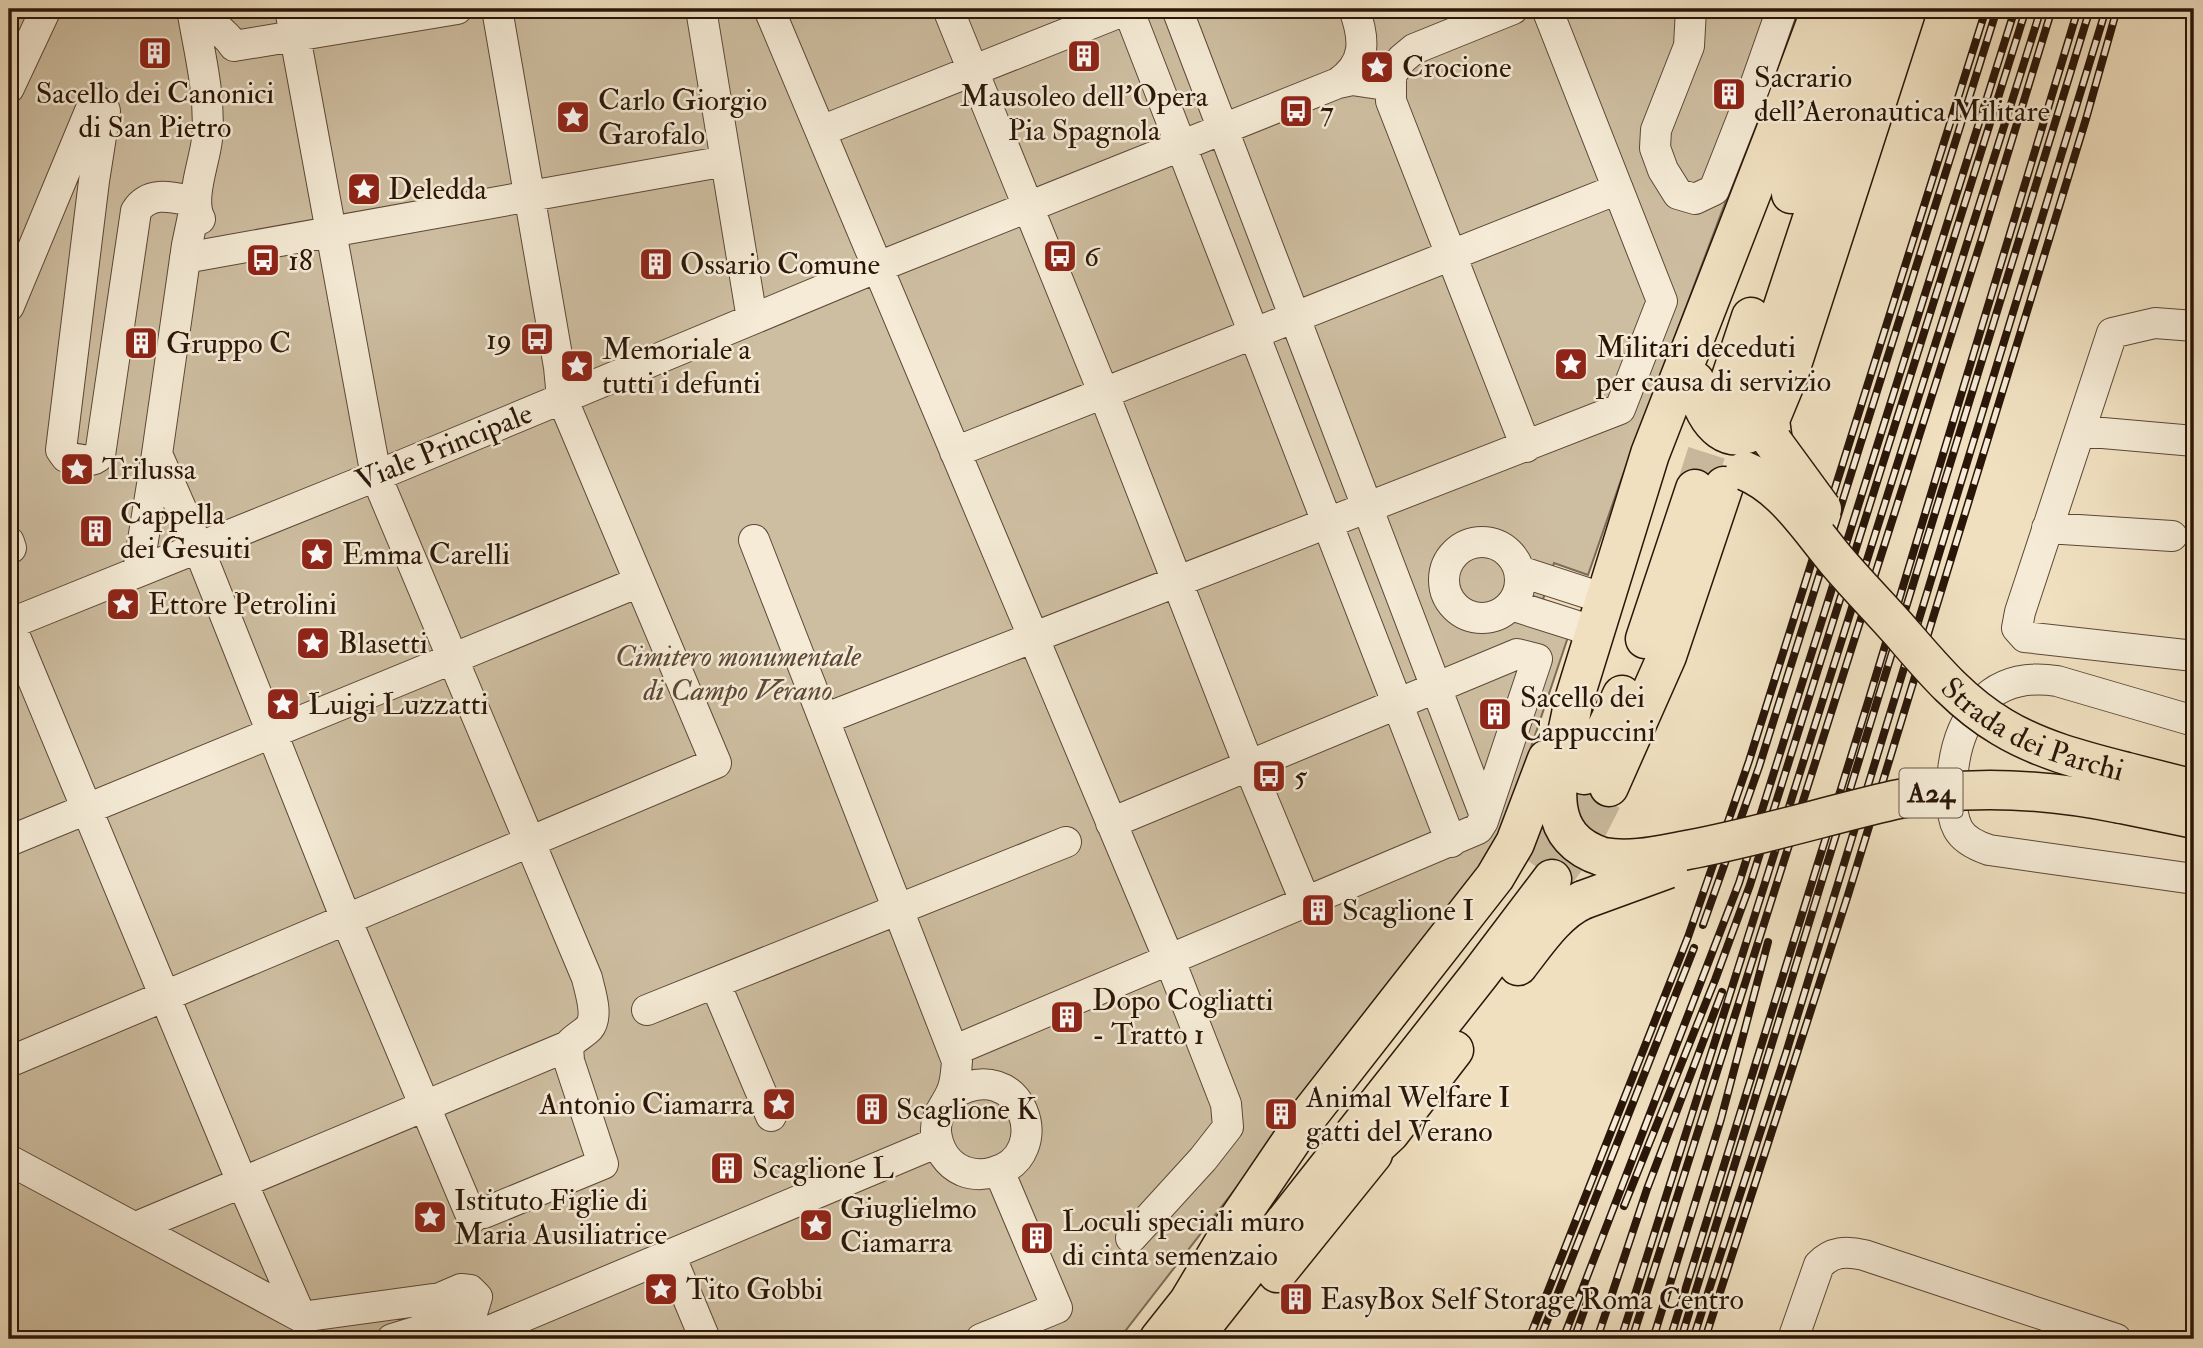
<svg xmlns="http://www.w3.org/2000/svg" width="2203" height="1348" viewBox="0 0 2203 1348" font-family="'IM FELL Double Pica',serif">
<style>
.green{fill:#cebea1;stroke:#7c6a55;stroke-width:2}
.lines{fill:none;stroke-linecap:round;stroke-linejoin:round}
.highway-tunnel{stroke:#c8b89b;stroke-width:38;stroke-dasharray:38 19;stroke-linecap:butt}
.minor-casing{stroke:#5c4837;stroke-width:32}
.highway-casing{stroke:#2a1609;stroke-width:41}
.minor{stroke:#f5ebd6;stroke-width:30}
.highway{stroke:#f0e0c0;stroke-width:38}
.rail-casing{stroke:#2a1609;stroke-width:8}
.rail{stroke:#f5ebd6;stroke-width:5;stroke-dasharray:16;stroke-linecap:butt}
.highway-bridge-casing{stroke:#2a1609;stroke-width:41;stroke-linecap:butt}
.highway-bridge{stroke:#f0e0c0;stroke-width:38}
.labels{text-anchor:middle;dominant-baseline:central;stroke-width:5;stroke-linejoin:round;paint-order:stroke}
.shield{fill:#f5ebd6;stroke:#675646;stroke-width:2}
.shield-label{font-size:28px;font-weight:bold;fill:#2a1609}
.poi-label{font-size:30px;fill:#2a1609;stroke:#f5ebd6;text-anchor:start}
.street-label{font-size:30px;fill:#2a1609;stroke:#f5ebd6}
.park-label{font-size:30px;font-style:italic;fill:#5b4837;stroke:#f5ebd6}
</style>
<rect width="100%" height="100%" fill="#f0e0c0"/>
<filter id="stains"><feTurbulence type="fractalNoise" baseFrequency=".00286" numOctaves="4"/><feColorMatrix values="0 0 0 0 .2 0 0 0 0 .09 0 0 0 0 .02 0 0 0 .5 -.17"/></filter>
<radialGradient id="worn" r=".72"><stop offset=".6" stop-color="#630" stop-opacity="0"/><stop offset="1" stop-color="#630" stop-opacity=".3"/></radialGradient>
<path class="green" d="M9,9H1798L1621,480L1588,575L1554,563L1535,626L1568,637L1512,804L1489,862L1119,1339H9Z"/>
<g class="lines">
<path class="highway-tunnel" d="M1695,489L1723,401
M1531,863L1551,835L1575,792
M1552,879L1584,836L1609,787"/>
<g class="minor-casing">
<path id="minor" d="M192,9C199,51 211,96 207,139C205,161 189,199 200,219
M196,9C208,23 224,30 234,46L457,9
M701,9L752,319
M769,9L1176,976L1226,1104L1228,1127L1203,1159L1131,1238
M948,9L1104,394L1249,766L1305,901
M1177,9L1484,813
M1691,9L1689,46L1656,130L1655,148L1663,170L1678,194L1695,199L1714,190L1756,83L1782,9
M1391,77V101L1526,447
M1338,83C1367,63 1365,39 1354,9
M9,88L46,9
M821,131L1128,9L1451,842
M185,258L726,161
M9,306L90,111L98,103H102L105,111L94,181L61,450L66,457C77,459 92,464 100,455L136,211C150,189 175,198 196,202L187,245L157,454L198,547L346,919L472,1218
M2194,326L2155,323L2112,333L2020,612L2017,628L2025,637L2194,656
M2080,431L2194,441
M955,452L1618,189
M2047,528L2172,536
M754,540L957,1061C956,1072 956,1083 951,1093C945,1107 935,1115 936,1132C938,1149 947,1164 963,1171C973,1175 984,1175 994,1172C1056,1156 1022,1051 951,1095
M1444 580a38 38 0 1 1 76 0a38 38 0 1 1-76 0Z
M9,542L11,548H9
M138,571L157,454
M1519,571L1590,594L1606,595
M1511,605L1577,626L1592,635
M9,622L242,1182L301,1317
M9,624L376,476L878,267L1338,83L1352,80L1379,84L1387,81L1402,59L1414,49L1513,9
M824,719L1620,409L1662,301L1547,9
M2194,721L2057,681C1988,670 1956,719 1952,781C1951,795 1951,816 1958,829C1964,840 1977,846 1989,850L2194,879
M9,841L639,582
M715,983L771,1116
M647,1010L1066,842
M953,1051L1478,829L1483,821L1537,659L1517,654L1111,823
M9,1062L716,763L562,398L559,367L497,9
M9,1160L301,1317L440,1298L461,1289L470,1290L477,1297L472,1313L464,1317L392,1339
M484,1213L603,1164L569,1061L568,1046
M136,1227L568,1046C574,1038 582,1035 589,1028C599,1016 590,992 587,978L376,476L290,9
M670,1255L705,1339
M470,1339L938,1142
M981,1339L1057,1308L999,1171
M1793,1339L1819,1265C1832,1251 1847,1251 1864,1255L2116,1339"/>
</g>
<g class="highway-casing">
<path id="highway" d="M1791,194L1844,28
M1695,381C1704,423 1729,456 1770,420
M1723,401L1751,317
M1749,409L1845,119L1877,9
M1773,442L1770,420L1789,374L1907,9
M1645,639L1695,489
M2127,772L2194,789
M1584,775L1622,695
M1609,787L1667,656L1724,486
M2121,804L2194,819
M1603,857C1529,833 1565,757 1573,703L1650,454L1776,130L1821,9
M1518,966C1536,943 1556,912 1583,900
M1349,1171L1390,1133L1454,1050
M1277,1273L1373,1154
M1189,1301L1233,1227L1309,1115L1495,877L1515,843L1547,759
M1198,1332L1480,974L1552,879
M1159,1339L1205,1281"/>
</g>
<use href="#minor" class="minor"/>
<use href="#highway" class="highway"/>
<g class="rail-casing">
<path id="rail" d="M1703,925L1759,767L1997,9
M1624,1206L1715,980L1750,885L2026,9
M1529,1339L1688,937L1749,761L1986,9
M1540,1339L1694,948
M1563,1339L1739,883L2015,9
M1574,1339L1590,1294
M1597,1339L1647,1189L1722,992
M1621,1339L2041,9
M1632,1339L1982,238L2052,9
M1653,1339L1721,1119L1768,942
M1670,1339L1868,702L2078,9
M1681,1339L2090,9
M1693,1339L1786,1053L2106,9
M1705,1339L1848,895L2086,119L2117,9"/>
</g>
<use href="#rail" class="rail"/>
<g class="highway-bridge-casing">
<g id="highway-bridge">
<path d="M1773,442L1822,509"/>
<path id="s1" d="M1745,471C1784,487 1810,529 1836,560C1857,585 1880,608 1901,632C1932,668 1960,702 2002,727C2040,750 2084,761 2127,772"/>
<path d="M1603,857C1632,862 1659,855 1687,850C1757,837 1825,816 1894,800C1969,783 2046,789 2121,804"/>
<path d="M1583,900L1668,869"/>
</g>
</g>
<use href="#highway-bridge" class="highway-bridge"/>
</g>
<defs>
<g id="building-square" transform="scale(1.75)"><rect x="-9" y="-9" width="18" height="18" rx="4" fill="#8f2418" stroke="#f5ebd6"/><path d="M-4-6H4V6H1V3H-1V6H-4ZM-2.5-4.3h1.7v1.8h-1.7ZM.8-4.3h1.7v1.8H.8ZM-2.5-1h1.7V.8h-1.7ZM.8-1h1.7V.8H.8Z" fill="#fff"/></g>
<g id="sight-square" transform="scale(1.75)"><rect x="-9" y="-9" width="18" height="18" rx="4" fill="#8f2418" stroke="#f5ebd6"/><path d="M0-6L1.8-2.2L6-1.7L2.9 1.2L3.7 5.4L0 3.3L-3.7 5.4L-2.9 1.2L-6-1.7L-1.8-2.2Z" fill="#fff"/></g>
<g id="bus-square" transform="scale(1.75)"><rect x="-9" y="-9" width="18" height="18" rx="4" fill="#8f2418" stroke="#f5ebd6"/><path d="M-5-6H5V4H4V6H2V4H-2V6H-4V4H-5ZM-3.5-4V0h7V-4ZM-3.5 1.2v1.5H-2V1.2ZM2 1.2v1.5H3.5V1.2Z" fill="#fff"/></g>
</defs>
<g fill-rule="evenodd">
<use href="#building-square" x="155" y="53"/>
<use href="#building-square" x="1084" y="56"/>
<use href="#sight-square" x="1377" y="67"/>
<use href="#building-square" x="1729" y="94"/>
<use href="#bus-square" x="1296" y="111"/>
<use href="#sight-square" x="573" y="117"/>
<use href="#sight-square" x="364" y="189"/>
<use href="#bus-square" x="1060" y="256"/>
<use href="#bus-square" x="263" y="260"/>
<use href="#building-square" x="656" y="264"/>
<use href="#bus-square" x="537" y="339"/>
<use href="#building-square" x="141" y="343"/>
<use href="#sight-square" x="1571" y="364"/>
<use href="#sight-square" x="577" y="366"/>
<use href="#sight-square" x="77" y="469"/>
<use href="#building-square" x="96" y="531"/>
<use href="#sight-square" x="317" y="554"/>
<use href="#sight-square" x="123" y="604"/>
<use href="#sight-square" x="313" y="643"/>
<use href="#sight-square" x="283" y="704"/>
<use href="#building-square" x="1495" y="714"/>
<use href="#bus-square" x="1269" y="776"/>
<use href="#building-square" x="1318" y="910"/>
<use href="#building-square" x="1067" y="1017"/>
<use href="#sight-square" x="779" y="1104"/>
<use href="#building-square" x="872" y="1109"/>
<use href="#building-square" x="1281" y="1114"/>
<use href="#building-square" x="727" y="1168"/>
<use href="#sight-square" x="430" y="1217"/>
<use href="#sight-square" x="816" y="1225"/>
<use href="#building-square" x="1037" y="1238"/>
<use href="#sight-square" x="661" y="1289"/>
<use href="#building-square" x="1296" y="1299"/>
</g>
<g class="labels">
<rect class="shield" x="1899.5" y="768.5" width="63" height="49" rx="5"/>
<g class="shield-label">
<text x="1931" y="793">A24</text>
</g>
<g class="poi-label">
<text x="1402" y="67">Crocione</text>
<text x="1754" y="77">Sacrario<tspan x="1754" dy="34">dell'Aeronautica Militare</tspan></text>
<text x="155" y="93" text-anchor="middle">Sacello dei Canonici<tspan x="155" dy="34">di San Pietro</tspan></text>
<text x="1084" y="96" text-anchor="middle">Mausoleo dell'Opera<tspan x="1084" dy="34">Pia Spagnola</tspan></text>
<text x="598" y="100">Carlo Giorgio<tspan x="598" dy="34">Garofalo</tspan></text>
<text x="1320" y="111">7</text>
<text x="388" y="189">Deledda</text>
<text x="1084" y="256">6</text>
<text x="288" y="260">18</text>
<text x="680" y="264">Ossario Comune</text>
<text x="512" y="339" text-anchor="end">19</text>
<text x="166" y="343">Gruppo C</text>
<text x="1596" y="347">Militari deceduti<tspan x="1596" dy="34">per causa di servizio</tspan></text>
<text x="602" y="349">Memoriale a<tspan x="602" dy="34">tutti i defunti</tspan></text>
<text x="102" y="469">Trilussa</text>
<text x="120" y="514">Cappella<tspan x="120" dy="34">dei Gesuiti</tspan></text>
<text x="342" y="554">Emma Carelli</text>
<text x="148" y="604">Ettore Petrolini</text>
<text x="338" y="643">Blasetti</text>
<text x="1520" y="697">Sacello dei<tspan x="1520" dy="34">Cappuccini</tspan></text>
<text x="308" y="704">Luigi Luzzatti</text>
<text x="1294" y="776">5</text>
<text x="1342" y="910">Scaglione I</text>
<text x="1092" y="1000">Dopo Cogliatti<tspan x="1092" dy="34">- Tratto 1</tspan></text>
<text x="1306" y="1097">Animal Welfare I<tspan x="1306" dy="34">gatti del Verano</tspan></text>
<text x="754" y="1104" text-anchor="end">Antonio Ciamarra</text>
<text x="896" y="1109">Scaglione K</text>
<text x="752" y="1168">Scaglione L</text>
<text x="454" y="1200">Istituto Figlie di<tspan x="454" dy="34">Maria Ausiliatrice</tspan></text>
<text x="840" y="1208">Giuglielmo<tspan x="840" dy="34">Ciamarra</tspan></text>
<text x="1062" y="1221">Loculi speciali muro<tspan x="1062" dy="34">di cinta semenzaio</tspan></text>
<text x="686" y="1289">Tito Gobbi</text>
<text x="1320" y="1299">EasyBox Self Storage Roma Centro</text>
</g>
<g class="street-label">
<text transform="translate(444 447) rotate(-22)">Viale Principale</text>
<text stroke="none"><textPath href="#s1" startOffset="394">Strada dei Parchi</textPath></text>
</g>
<g class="park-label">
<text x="738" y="656">Cimitero monumentale<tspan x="738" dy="34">di Campo Verano</tspan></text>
</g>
</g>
<rect width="2203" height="1348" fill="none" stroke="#f0e0c0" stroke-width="35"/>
<rect x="10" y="10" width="2182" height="1327" fill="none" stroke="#2a1609" stroke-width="3.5"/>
<rect x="18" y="18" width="2168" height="1313" fill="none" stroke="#2a1609" stroke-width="2"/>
<rect width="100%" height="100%" filter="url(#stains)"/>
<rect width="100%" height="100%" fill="url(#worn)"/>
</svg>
